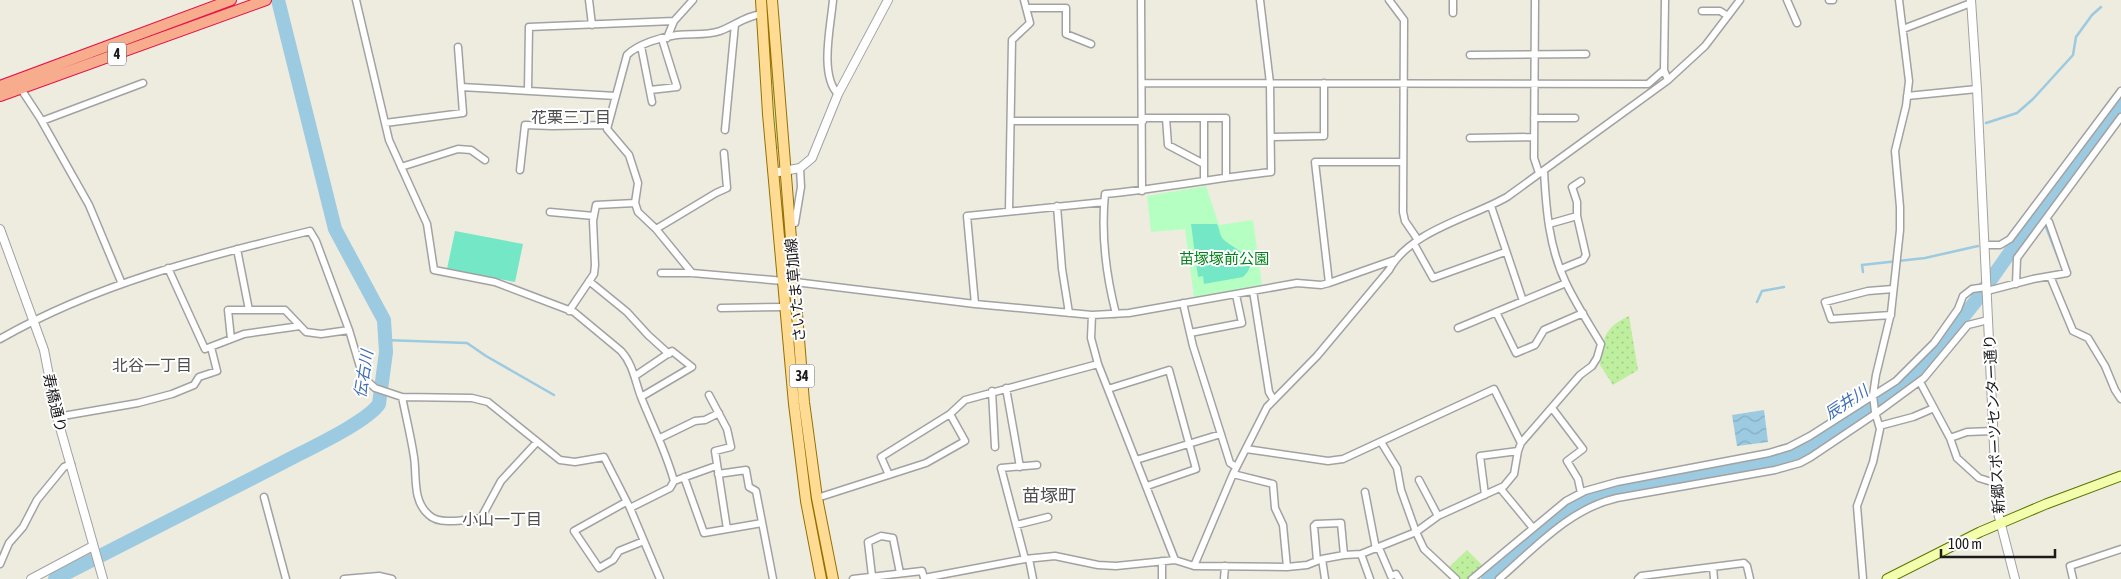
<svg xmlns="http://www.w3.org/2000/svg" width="2121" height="579" viewBox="0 0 2121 579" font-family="'Asap Condensed','Noto Sans JP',sans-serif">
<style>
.grass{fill:url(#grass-dots)}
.park{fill:#b6ffc3}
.pitch{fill:#74e7c6}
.water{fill:url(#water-waves)}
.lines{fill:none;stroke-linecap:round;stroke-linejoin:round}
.stream{stroke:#9bcae1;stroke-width:2.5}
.river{stroke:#9bcae1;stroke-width:14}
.minor-casing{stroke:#a2a2a2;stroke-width:9}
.tertiary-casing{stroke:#a2a2a2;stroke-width:10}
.secondary-casing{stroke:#5c7500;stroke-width:11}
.primary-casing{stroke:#937100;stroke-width:12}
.trunk-casing{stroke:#e71246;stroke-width:12}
.minor{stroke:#fff;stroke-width:6}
.tertiary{stroke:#fff;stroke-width:8}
.secondary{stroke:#f3ffad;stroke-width:9}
.primary{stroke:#ffdb94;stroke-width:10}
.trunk{stroke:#f7ac8e;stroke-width:10}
.labels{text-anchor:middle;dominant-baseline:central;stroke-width:4;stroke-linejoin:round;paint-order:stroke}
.shield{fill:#fff;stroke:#5f5f5f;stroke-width:1}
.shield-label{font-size:14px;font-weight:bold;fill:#1b1b1b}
.park-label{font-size:15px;fill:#008218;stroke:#fff}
.street-label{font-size:15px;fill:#1b1b1b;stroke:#fff}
.neighbourhood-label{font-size:16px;fill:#4e4e4e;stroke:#fff}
.water-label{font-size:16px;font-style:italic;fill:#3f6eb4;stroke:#fff}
.quarter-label{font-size:18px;fill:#4e4e4e;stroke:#fff}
</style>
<defs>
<pattern id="grass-dots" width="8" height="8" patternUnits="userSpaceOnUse" patternTransform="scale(1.25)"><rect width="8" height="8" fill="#beef9f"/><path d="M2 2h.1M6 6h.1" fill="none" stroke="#a3cc88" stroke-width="1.8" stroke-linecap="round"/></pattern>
<pattern id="water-waves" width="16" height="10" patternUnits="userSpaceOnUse" patternTransform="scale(1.25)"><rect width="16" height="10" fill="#9bcae1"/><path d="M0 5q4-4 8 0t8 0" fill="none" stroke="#85adc0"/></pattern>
</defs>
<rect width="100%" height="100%" fill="#eeebdf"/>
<path class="grass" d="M766,0H768L779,148L777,149Z
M1629,316L1638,370L1613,385L1600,365C1603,339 1603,328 1629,316Z
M1467,550L1484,567L1468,579H1460L1449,567Z"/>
<path class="park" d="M1206,186L1219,225L1253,220L1262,285L1194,297L1185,229L1151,232L1147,196Z"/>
<path class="pitch" d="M1191,224H1217C1220,229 1219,234 1223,239C1232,249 1264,257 1243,277L1204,284L1203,276L1198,277Z
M455,231L523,244L515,282L447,269Z"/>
<path class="water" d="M1764,410L1768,442L1737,446L1732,415Z"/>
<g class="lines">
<path class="stream" d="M1986,123L2017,113L2033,99L2073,55L2076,37L2092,15L2101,7
M2040,212L2059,260
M1863,272L1862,265L1925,258L1978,246
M1757,302L1762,291L1784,287
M385,340L467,343L486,356L554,395"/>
<path class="river" d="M55,579C131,540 206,502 282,463C304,451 366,423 379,404L386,352L384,320L335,229L278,0
M1488,579L1573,506L1609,492L1778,461L1812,445L1894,392L1922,368L1975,302L2032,221L2121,105"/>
<g class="minor-casing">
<path id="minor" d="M356,0L389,140L427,224L434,270L495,282L574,312L621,351C633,364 635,381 641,397C653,427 665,449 674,481
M589,0L592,25
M833,0C831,25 819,75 838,94
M1141,0L1142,191
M1389,0L1404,20L1403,212L1405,221L1418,240
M1453,0V13
M1535,0L1534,158L1539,173
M1665,0L1664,70L1668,80
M1787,0L1797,23
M1829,0H1833
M1026,8H1066V34L1091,44
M1702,11H1720L1728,16
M1903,29L1971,3
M667,38L674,21L693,0
M641,46L652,102
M1470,55L1586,54
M1142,83L1648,84L1664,70
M461,87L616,96
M21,89L40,118L89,205L122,284
M528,90L529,27L674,21
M650,90L677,87L662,39
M1907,96L1977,89
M1143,118H1226V177
M1166,118L1168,145L1204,164
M1204,118V180
M1534,118H1575
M42,121L143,83
M1012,121H1143
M385,123L463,113L458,47
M725,130L735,24
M1272,137L1324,136V83
M1470,138L1534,137
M401,167L458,149L471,150L485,160
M520,170L525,125L552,126L607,125
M635,203L638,212L656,229L692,273
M1057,206L1062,269L1069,313
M1491,206L1523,301
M1009,210L1012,40L1030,23L1024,0
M550,212L594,216
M789,224L795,223L801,187L800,168
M1549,224L1577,216V202L1572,187L1581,181
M656,229L716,193L727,188L724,153
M1414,244L1433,278L1505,252
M1985,245H2000L2010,239L2121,91
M237,249L249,310
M168,268L205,349L244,334L300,326
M1561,269L1583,260L1586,255L1577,216
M661,273H692L795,282L975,304L1092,315L1129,313L1297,283L1321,285L1329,283L1394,260
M2050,276L2073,331L2088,338L2105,366L2115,390L2121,399
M589,281L627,312L648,335L669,354
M1329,283L1315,162H1403
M2016,284L2017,258L2121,117
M1253,291L1269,392L1273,399
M1987,291L2033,279L2067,273L2049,222L2046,219
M1183,303L1193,346L1230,463L1236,467
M975,304L967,216L1104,202
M721,308L785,307
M569,311L594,274L595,265L593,221L596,205L635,203L638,183L629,155L607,129L627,55C638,44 661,37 677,35C692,33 705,36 720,31C734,26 747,15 763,14
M1496,312L1516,353L1535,345L1544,330L1583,313
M1116,314C1106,275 1101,233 1105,194C1161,189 1215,178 1271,172L1270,83L1260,0
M1092,315L1091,338L1098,364L1175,560L1194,566L1287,567L1307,565L1322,559L1344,555L1361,554L1416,532L1438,516L1504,486L1514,474L1518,451L1521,443L1580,375L1592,366L1597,358L1601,344C1589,324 1576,304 1566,283C1549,248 1546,209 1544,171
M1891,315L1831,319L1825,302L1868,291L1893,289
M1458,328L1566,283
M1190,333L1242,323L1236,295
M0,339C96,284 203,257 310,231L316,241L349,330L363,377L375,388L402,397L472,398L488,402L560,460L575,462L604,457L630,508L660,579
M231,339L228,310H285L306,332L321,334L349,330
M635,376L672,351L692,367L641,397
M1920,382L1950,438L1957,458L1979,478L1995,483
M1006,388L1020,467
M1108,389L1169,370L1196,469L1147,486
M992,391L995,447
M709,395L727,429L731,447L715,451L727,529
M402,397C406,417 411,437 414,457C417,476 412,501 429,515C440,526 467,519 481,518L501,481L537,442
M1552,408L1583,449L1567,461L1578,479L1581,493
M57,417L138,403L172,394L194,385L199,377L217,371L211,347
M1879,426L1913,417L1934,408
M660,438L695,421L705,420L719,413
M1950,438L1967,432L1993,431
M1381,442L1397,468L1401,490L1416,532L1424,549L1456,579
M1246,449L1328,461L1343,459L1494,389L1521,443
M1136,460L1221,434
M718,474L746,470L749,487L756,491L773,579
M1233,474L1273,484L1275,508L1283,525L1287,567
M889,475L881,457L950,414L965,400L1098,364
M684,477L704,533L762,523
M1419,480L1438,516
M1500,488L1533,528
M1365,492L1376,549
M1485,495L1480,456L1518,451
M264,497L286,579
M817,498L926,463L965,441L950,414
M626,502L574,531L599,568L613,560L619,551L644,541
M630,508L670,488L674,481L716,466
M1016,525L1048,517
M1379,548L1391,576L1396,574L1399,579
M1361,554L1370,579
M1025,559L1001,468L1037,465
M1029,559L1033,579
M1322,559L1325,579
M1162,561V579
M1317,561L1314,526L1316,524L1341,523L1344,555
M0,564L9,543L23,527L37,500L64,467L71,464
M1194,566L1233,474L1267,407L1317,356L1389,270C1410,231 1470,218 1507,197L1668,80L1705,46L1740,0
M1713,567L1714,579
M872,576L868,542L881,536L893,538L900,573
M344,579L379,576L392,579
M853,579L922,571L924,578L1025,559L1055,556L1098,565L1116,566L1175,560
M1224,579L1225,566
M1472,579L1566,501L1585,491L1617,482L1769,453L1789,447L1810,436L1896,381L1934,343L1958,309L1963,296L1972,289L1987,287
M1499,579C1535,548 1569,509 1617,498L1775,470L1800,463L1811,457L1875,414L1924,378L1968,325L1988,320
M1638,579L1641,576L1744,563L1747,566L1750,579
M1863,579L1857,506L1873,462L1880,429L1875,412L1873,395L1876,375L1891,313L1900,230V207L1895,151L1906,106L1909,81L1899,0
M2073,579L2070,566L2121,549"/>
</g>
<g class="tertiary-casing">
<path id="tertiary" d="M1971,0L1977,89L1997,509L2015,579
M773,173L800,168L812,158L838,94L888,0
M0,229L44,350L57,417L103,579
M31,579L93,546"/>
</g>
<g class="secondary-casing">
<path id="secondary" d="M1887,579L1980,532L2046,504L2121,476"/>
</g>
<g class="primary-casing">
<path id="primary" d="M761,0L768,114L794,404L806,501L821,579
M772,0L804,402L817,498L833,579"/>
</g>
<g class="trunk-casing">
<path id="trunk" d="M0,86L231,0
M0,96L266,0"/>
</g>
<use href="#minor" class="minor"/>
<use href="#tertiary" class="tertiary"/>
<use href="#secondary" class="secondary"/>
<use href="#primary" class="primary"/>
<use href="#trunk" class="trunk"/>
</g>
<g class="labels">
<g class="shield">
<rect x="108" y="42.5" width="18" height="23" rx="4"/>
<rect x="789.5" y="364.5" width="25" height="23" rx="4"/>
</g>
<g class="shield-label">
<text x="117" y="54">4</text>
<text x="802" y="376">34</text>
</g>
<g class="park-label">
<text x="1224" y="258">苗塚塚前公園</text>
</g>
<g class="street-label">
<text transform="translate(795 290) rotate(-95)">さいたま草加線</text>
<text transform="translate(55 403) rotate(77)">寿橋通り</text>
<text transform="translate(1994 424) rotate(-93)">新郷スポーツセンター通り</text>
</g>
<g class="neighbourhood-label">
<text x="571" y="117">花栗三丁目</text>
<text x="152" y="365">北谷一丁目</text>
<text x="502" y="519">小山一丁目</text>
</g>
<g class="water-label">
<text transform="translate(363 374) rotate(-81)">伝右川</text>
<text transform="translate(1846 402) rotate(-33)">辰井川</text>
</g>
<g class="quarter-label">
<text x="1049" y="495">苗塚町</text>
</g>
</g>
<path d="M1941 549v8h114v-8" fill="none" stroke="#1b1b1b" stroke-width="2.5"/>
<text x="1948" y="549" font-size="15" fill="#1b1b1b" stroke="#ffffff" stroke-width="4" paint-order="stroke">100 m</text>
</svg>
